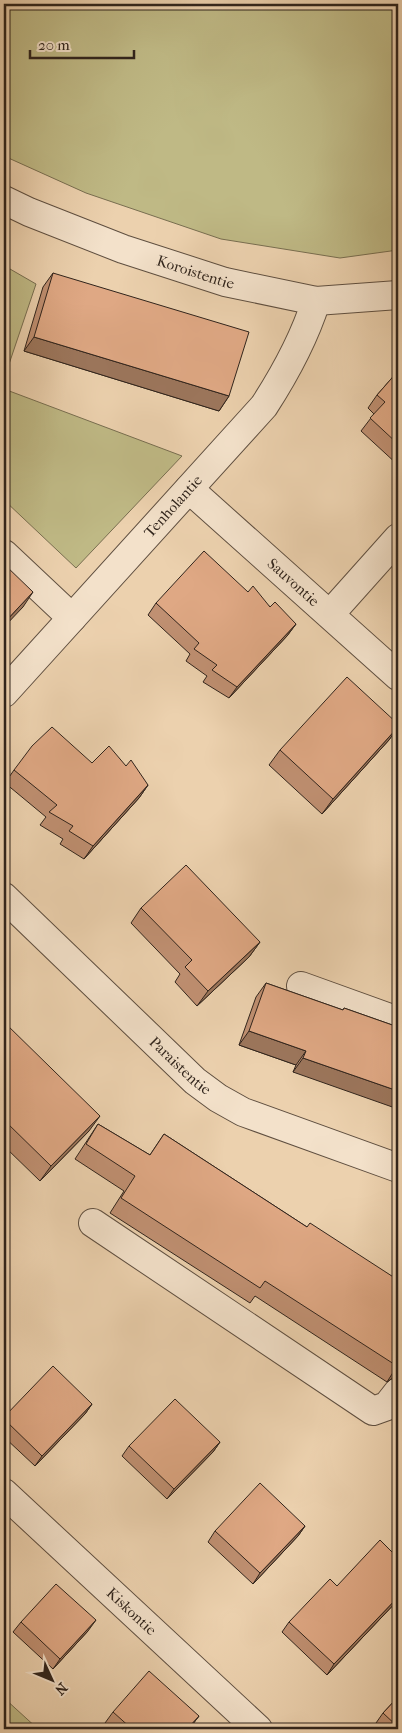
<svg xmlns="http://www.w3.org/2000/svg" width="402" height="1733" viewBox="0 0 402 1733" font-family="'IM FELL French Canon',serif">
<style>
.green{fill:#bfb985;stroke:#786e50}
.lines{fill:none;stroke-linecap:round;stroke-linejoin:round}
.minor-casing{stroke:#5f4f40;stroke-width:30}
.minor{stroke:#f3e1ca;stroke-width:28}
.wall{fill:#c09072;stroke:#30241c}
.shaded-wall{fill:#9c765c;stroke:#30241c}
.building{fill:#dfa884;stroke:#30241c}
.labels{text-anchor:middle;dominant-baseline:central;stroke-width:4.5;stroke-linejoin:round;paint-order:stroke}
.street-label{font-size:15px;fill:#30241c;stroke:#f3e1ca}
</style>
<rect width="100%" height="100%" fill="#ecd1ae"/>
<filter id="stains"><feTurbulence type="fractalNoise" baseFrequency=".004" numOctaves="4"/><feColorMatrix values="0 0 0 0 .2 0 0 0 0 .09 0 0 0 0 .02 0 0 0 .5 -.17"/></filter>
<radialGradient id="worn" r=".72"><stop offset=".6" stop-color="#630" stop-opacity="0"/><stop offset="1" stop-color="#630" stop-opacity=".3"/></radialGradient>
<path class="green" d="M4,4H398V250L340,258L221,239L86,193L4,156Z
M10,269L36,284L4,379V282Z
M4,389L182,456L76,568L4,500Z
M4,1698L38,1729H4Z"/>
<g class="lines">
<g class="minor-casing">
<g id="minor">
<path id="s1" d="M4,200L29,212L123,249L225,282L316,301L398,295"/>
<path id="s2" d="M189,489L398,676"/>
<path d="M4,554L72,618"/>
<path d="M331,613L398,538"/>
<path id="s3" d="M4,693L264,406C286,372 304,339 316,301"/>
<path id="s4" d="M4,897L195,1081L218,1098L243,1112L398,1168"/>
<path d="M301,986L398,1021"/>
<path d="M93,1223L373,1411L387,1406L398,1392"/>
<path id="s5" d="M4,1493L258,1729"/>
</g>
</g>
<use href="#minor" class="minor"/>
</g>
<path class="wall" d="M53,273L229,396L219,411L24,351L43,287Z
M398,371V465L361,431L374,414L368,408L377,395Z
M248,592L296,624L287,636L229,698L203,682L207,676L186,661L190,654L148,615L156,603Z
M398,727L389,740L322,814L269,765L280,750Z
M92,763L126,766L148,785L139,798L84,859L60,844L63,839L40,825L46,817L5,783L14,770Z
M141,908L260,942L249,957L197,1006L175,982L180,974L131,923Z
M266,983L343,1010L344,1008L398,1027L293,1072L296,1065L239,1045L256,997Z
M4,1022L89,1131L40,1181L4,1146Z
M98,1124L150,1155L164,1134L307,1227L398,1280V1370L394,1377L387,1382L255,1296L250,1303L110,1213L124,1191L75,1159Z
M92,1404L85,1414L35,1466L4,1437V1417Z
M220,1442L213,1452L167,1499L122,1456L129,1446Z
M305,1526L298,1536L253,1584L208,1542L215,1531Z
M337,1586L398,1600L327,1675L282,1632L289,1622Z
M21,1622L88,1631L53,1669L13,1632Z
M398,1697V1729H382L376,1723L383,1713Z
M113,1712L199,1716L189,1729H113L105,1723Z"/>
<path class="shaded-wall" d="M34,337L229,396L219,411L24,351Z
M33,592L23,607L4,627V623Z
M296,624L287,636L229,698L237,687Z
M398,727L389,740L322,814L333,799Z
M148,785L139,798L84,859L93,846Z
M260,942L249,957L197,1006L208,991Z
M249,1031L306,1051L296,1065L239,1045Z
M303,1058L398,1091V1109L293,1072Z
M100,1116L89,1131L40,1181L51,1166Z
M397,1366H398V1370L394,1377L387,1382Z
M92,1404L85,1414L35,1466L42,1456Z
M220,1442L213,1452L167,1499L174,1489Z
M305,1526L298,1536L253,1584L260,1573Z
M398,1597V1600L327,1675L334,1664Z
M96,1620L88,1631L53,1669L60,1659Z
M199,1716L189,1729H187Z"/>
<path class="building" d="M53,273L249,332L229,396L34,337Z
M398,371V444L370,418L385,402L377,395Z
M204,551L248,592L253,586L270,607L275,602L296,624L237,687L212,670L217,665L194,649L199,643L156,603Z
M4,564L33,592L4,623Z
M347,677L398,724V727L333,799L280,750Z
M52,727L92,763L109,746L126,766L131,760L148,785L93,846L69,831L73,826L49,812L57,805L14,770L32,746Z
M186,865L260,942L208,991L185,967L192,960L141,908Z
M266,983L343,1010L344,1008L398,1027V1091L303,1058L306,1051L249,1031Z
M4,1022L100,1116L51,1166L4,1120Z
M98,1124L150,1155L164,1134L307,1227L310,1223L398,1280V1366H397L265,1281L260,1288L121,1198L135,1176L86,1144Z
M53,1366L92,1404L42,1456L4,1419V1417Z
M175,1399L220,1442L174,1489L129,1446Z
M260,1483L305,1526L260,1573L215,1531Z
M380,1540L398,1558V1597L334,1664L289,1622L330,1579L337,1586Z
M56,1584L96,1620L60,1659L21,1622Z
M149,1671L199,1716L187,1729H132L113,1712Z
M398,1697V1727L383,1713Z"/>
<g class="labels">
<g class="street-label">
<text stroke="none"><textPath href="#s1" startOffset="205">Koroistentie</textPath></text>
<text stroke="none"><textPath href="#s3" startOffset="252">Tenholantie</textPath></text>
<text stroke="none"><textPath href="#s2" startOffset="140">Sauvontie</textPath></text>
<text stroke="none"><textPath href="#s4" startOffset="244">Paraistentie</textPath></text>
<text stroke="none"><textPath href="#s5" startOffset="174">Kiskontie</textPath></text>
</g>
</g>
<rect width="402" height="1733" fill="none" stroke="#ecd1ae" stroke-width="20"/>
<rect x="5" y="5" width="392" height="1723" fill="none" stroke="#30241c" stroke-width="2.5"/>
<rect x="10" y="10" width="382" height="1713" fill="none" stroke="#30241c"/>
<g transform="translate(52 1680) rotate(134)" stroke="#f3e1ca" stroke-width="4" paint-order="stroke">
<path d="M0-4L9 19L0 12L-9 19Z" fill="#30241c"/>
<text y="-8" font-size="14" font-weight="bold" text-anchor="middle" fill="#30241c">N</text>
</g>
<path d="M30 50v8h104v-8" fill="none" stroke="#30241c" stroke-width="2.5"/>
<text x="38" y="50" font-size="15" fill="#30241c" stroke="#f3e1ca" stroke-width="4" paint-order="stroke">20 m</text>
<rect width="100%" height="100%" filter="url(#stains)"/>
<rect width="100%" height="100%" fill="url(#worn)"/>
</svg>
